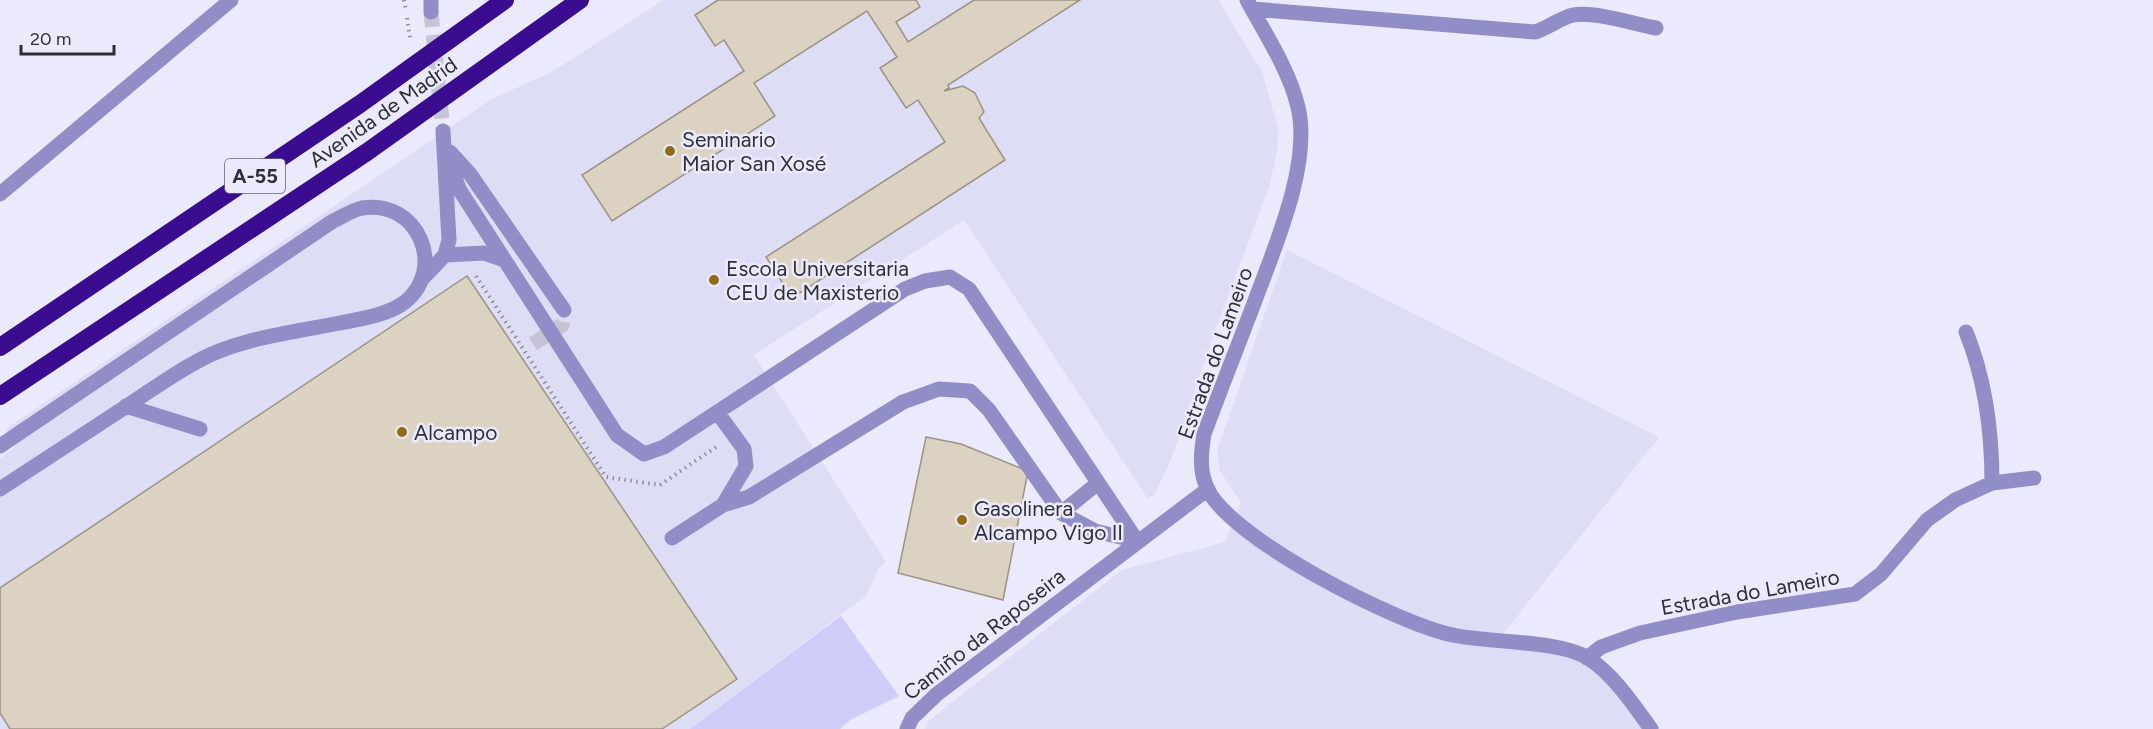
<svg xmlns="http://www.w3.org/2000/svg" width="2153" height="729" viewBox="0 0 2153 729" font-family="Figtree,sans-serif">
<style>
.built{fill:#ddddf6}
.green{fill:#cecdfa}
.building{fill:#dbd2c2;stroke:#9c9384;stroke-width:1.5}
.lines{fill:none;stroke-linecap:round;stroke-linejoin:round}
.minor-tunnel{stroke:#c5c4d4;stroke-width:15;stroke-dasharray:15 8;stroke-linecap:butt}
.path{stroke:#8e8d9a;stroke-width:4;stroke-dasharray:1.5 4.5;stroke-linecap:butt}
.minor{stroke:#918ec7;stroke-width:15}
.highway{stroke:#390c90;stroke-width:18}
.poi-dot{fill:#946b15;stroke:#ebeafc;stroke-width:2}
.labels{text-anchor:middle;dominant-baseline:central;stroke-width:5;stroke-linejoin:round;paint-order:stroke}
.shield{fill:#ebeafc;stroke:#676671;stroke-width:1.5}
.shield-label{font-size:20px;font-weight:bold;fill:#2e2e35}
.street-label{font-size:21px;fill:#2e2e35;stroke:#ebeafc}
.poi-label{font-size:21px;fill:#2e2e35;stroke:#ebeafc;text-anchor:start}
</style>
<rect width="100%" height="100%" fill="#ebeafc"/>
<path class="built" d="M664,0H1218L1262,72L1278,127L1277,153L1269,187L1210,345L1173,455L1155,494L1148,499L964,220L754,355L886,562L879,568L866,596L690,729H0V459L15,447L6,429L493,98L550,73Z
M1287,250L1659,437L1497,642L1587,658L1651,729H925L928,722L956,699L1122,570L1225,542L1241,502L1220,471L1217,451Z"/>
<path class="green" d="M841,616L899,696L850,720L840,729H690Z"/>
<path class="building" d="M718,0H916L920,7L896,22L908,42L974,0H1080L948,85L949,88L944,91L963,86L975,93L984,112L979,118L1005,160L792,298L766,257L945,142L918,100L906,108L880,68L897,57L867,11L754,83L775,116L612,221L582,175L744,71L724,40L715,46L695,15Z
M467,276L737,679L662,729H10L0,713V588Z
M926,437L961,444L1028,471L1003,600L898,573Z"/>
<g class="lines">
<path class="minor-tunnel" d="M431,12L443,131
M533,344L562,325L564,310"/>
<path class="path" d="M404,0L406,11
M407,18L410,38
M476,276L606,477L660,485L716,447"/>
<path class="minor" d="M431,0V12
M1247,0C1265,34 1289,69 1298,107C1312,165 1273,251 1253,306C1237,348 1220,391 1204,434C1201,453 1199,470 1207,488C1230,539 1398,624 1453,635C1489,643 1559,640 1588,658C1614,675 1633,704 1651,729
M1252,9L1535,32C1548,28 1560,18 1573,15C1594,11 1634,24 1656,28
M445,148L459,189L617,435L644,454L664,447L905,289L925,281L950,277L969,289L1137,541
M450,152L470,174L564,310
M0,194L231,0
M445,255L484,253L504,260
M421,280L445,255L449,240L443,131
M1966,332C1986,381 1992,431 1992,483
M126,406L200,429
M0,446L333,221C342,217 352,210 362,208C418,199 447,268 405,302C388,315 360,319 340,323C298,331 252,337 212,354C183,367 156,387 130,404C87,432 43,461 0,489
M723,505L749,497L903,402L939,389L970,391L989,410L1061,513L1098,483
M1061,513L1095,531L1137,541
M672,538L723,505L746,466L744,449L717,412
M1587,658L1601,647L1640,633L1737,612L1855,594L1881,574L1927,520L1955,500L1992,483L2034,478
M907,729L912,718L937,694L1208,489"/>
<path class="highway" d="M0,347L360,104L505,0
M0,396L367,152L580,0"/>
</g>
<g class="poi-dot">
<circle cx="670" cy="151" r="6"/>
<circle cx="714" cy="280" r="6"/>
<circle cx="402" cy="432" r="6"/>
<circle cx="962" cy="520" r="6"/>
</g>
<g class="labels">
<rect class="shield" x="225" y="159" width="60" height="34" rx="4.5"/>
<g class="shield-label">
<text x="255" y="176">A-55</text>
</g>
<g class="street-label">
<text transform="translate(383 112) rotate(-35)">Avenida de Madrid</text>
<text transform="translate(1215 353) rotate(-70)">Estrada do Lameiro</text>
<text transform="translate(1750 592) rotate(-10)">Estrada do Lameiro</text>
<text transform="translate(984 634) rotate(-38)">Camiño da Raposeira</text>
</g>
<g class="poi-label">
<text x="682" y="139">Seminario<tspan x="682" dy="24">Maior San Xosé</tspan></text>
<text x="726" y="268">Escola Universitaria<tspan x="726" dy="24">CEU de Maxisterio</tspan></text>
<text x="414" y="432">Alcampo</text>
<text x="974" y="508">Gasolinera<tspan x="974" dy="24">Alcampo Vigo II</tspan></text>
</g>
</g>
<path d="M21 45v9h93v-9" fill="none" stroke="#2e2e35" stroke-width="3"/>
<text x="30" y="45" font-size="18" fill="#2e2e35" stroke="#ebeafc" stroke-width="4.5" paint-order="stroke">20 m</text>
</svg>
